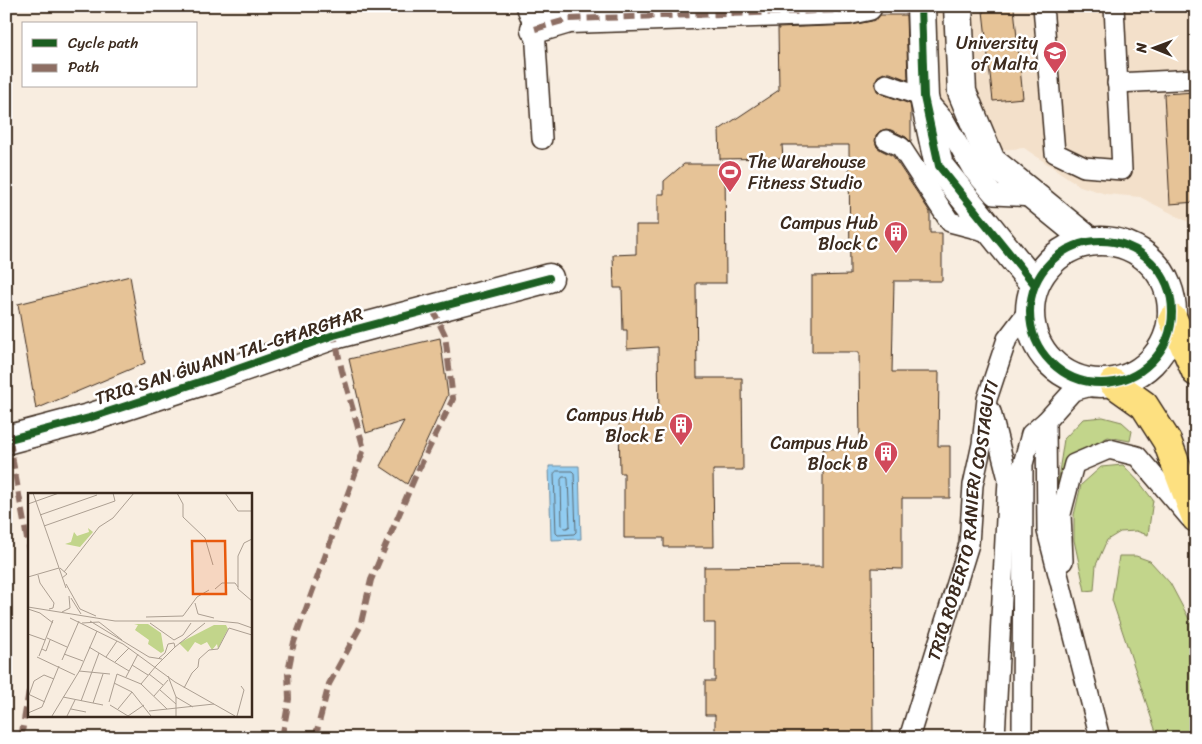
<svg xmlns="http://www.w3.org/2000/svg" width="1202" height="744" viewBox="0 0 1202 744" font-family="Sriracha,sans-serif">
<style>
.built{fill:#f3e0ca}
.green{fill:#c2d58b;stroke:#7e8054}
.water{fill:#91ccf1;stroke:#6f8b9d}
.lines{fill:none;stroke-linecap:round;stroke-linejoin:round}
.shore{stroke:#5d6b72;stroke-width:1}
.building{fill:#e6c397;stroke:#3b2a1e}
.service-casing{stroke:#3b2a1e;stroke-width:22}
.pedestrian-casing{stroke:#3b2a1e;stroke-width:31}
.minor-casing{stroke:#3b2a1e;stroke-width:31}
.trunk-casing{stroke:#3b2a1e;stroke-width:31}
.service{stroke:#fff;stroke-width:19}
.pedestrian{stroke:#fff;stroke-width:28}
.minor{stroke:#fff;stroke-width:28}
.trunk{stroke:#fde080;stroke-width:28}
.quiet{stroke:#8d6e63;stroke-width:6;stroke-dasharray:12 6;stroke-linecap:butt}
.cycleway-casing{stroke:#fff;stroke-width:11}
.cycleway{stroke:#1b5e20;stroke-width:8}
.labels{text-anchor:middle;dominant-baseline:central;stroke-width:5;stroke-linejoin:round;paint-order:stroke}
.poi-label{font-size:18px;fill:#3b2a1e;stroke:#fff;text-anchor:end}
.street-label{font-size:18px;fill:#3b2a1e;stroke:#fff}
.inset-road{fill:none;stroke:#ac9f92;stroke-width:1}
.view{fill:#e8590c;fill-opacity:0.15;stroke:#e8590c;stroke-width:2.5}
.inset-edge{fill:none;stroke:#3b2a1e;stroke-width:2.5}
</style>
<rect width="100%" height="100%" fill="#f8ede0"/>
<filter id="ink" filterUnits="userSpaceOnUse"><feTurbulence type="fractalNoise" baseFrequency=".02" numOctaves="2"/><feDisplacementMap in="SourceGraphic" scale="10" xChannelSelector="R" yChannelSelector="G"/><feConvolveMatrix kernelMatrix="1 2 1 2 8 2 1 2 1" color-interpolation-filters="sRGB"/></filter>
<g filter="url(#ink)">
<path class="built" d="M525,6H1196V226L1140,197L1106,194L1080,186L1024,148L928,156L911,11L773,15L560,28Z"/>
<path class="green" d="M1103,417L1122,422L1132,431L1130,441L1108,437L1075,454L1056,492L1064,439L1083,419Z
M1123,465L1140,483L1153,500L1148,535L1136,531L1120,532L1107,540L1096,565L1094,590L1085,591L1074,540V515L1081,485L1101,467Z
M1119,556H1136L1150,561L1170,583L1196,632V738H1158L1112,600Z"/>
<path class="water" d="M549,466H579L581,539L551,540Z"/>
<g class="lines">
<path class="shore" d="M557,471H572L574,473L576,532L574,534L558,535L556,533L554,474Z
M563,477H567L568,479L570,526L567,528H564L562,526L561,480Z"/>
</g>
<path class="building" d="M1014,8L1023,98L993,101L983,11Z
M880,15H906L908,80L890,73H884L878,76L875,81V86L877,91L882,94L910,104L911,110V142L906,137L891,130L886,129L880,131L876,135L875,141L877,147L881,150L893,156L930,212V233H942V281H894L892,372H939L938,446H950V498H902V569L872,568L873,738H715V715H705V681H715V623H704V567L823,566V449L860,448L859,352H812V276L850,275L849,145H782L783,158L720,159L719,130L779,90L778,28L852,25L872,21L878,18Z
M1195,92L1196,114V202L1170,204L1164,94Z
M684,164H725L726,283H696L697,378H742L743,470H713L714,547H664V538H624V473H620L619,421H659L658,347L627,349V330H623L622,288H614L613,255L636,254V225H658V194H664V181Z
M130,276L145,363L36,409L18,304Z
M440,338L448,395L407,484L380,466L404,421L366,433L349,359Z"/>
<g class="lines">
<g class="service-casing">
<g id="service">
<path d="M526,6L535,29L542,139"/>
<path d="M1043,6L1055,153L1084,167L1122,170L1114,6"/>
<path d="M535,29L546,6"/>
<path d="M1117,83L1196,79"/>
<path d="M886,84L924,97L945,121L972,169L994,195L1034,197"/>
<path d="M886,140L901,147L950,222L992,233"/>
<path d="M1099,384L1073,391L1046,421L1047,531L1100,738"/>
<path d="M991,412L1008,479L995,738"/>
<path d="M1063,561L1061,514L1074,464L1109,449L1137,456L1190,518"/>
<path id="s1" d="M909,738L969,544L973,485L982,444L987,399L1007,339L1029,310"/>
<path d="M1022,738L1023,464L1031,434L1046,421"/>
</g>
</g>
<g class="pedestrian-casing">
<path id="pedestrian" d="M535,29L569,19L849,10L868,6"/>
</g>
<g class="minor-casing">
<path id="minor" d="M921,6L924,97L939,166L1035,285
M958,6L962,92L991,161L1089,241
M1030 312a71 71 0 1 1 142 0a71 71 0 1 1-142 0Z
M6,440L89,418L215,377L334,335L549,278"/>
</g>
<g class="trunk-casing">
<path id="trunk" d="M1173,319L1196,372
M1113,383L1144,405L1167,441L1196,518"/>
</g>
<use href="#service" class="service"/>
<use href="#pedestrian" class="pedestrian"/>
<use href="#minor" class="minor"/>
<use href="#trunk" class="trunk"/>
<path class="quiet" d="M535,29L569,19L849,10L868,6
M10,439L13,462L29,550
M21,738L29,691
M282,738L289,699L288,672L294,642L364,449L342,371L334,335
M315,738L329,684L360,627L371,580L415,477L453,399L445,335L432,308"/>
<g class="cycleway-casing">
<path id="cycleway" d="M921,6L924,97L939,166L1035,285
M1030 312a71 71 0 1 1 142 0a71 71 0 1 1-142 0Z
M6,440L89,418L215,377L334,335L549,278"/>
</g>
<use href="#cycleway" class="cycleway"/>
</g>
</g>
<defs>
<g id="university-pin" transform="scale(1.25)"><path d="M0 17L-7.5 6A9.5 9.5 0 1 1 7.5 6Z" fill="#d1495b" stroke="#fff"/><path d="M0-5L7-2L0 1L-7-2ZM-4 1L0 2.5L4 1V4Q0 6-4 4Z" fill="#fff"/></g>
<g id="stadium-pin" transform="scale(1.25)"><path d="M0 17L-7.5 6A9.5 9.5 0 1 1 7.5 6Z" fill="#d1495b" stroke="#fff"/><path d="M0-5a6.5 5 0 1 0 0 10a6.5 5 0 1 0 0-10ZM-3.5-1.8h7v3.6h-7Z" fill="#fff"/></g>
<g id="building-pin" transform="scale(1.25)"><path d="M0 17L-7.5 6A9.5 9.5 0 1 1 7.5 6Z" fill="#d1495b" stroke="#fff"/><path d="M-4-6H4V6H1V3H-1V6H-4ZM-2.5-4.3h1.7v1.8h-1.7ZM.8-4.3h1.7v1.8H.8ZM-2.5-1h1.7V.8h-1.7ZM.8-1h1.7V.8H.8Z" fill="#fff"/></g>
</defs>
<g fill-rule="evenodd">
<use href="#university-pin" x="1055" y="53"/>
<use href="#stadium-pin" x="730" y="172"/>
<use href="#building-pin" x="896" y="233"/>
<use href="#building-pin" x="681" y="425"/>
<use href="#building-pin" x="886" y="453"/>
</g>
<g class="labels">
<g class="poi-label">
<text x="1038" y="43">University<tspan x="1038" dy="21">of Malta</tspan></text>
<text x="748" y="162" text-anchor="start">The Warehouse<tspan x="748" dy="21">Fitness Studio</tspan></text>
<text x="878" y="223">Campus Hub<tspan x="878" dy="21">Block C</tspan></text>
<text x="664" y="415">Campus Hub<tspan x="664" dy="21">Block E</tspan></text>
<text x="868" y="443">Campus Hub<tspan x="868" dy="21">Block B</tspan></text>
</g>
<g class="street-label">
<text transform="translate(229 356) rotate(-18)">TRIQ SAN ĠWANN TAL-GĦARGĦAR</text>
<text stroke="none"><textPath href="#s1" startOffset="225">TRIQ ROBERTO RANIERI COSTAGUTI</textPath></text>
</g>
</g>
<g transform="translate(28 493)">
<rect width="224" height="224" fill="#f8ede0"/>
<path d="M60,35L65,39L52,54L37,51L43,49L46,39L49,43L61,39ZM106,131H120L133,140L136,158L133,160L120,151L121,147L107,137L110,132ZM186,132H198L200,136L190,156L189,151L184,157L179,149L173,152L167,149L160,159L151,150Z" fill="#c2d58b"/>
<path class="inset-road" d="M5,0L38,95M149,0L155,11V24L177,45L185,72M197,0L210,18H224M0,11L31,0M12,22L69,2M16,33L87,8L85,0M224,46L216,50L210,63V96L224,108M32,75L39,81L34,85M36,79L71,34L85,25L106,0M10,82L12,90L26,110L25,115L21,116M0,84L31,75M38,91L52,116L68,123M187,96L194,90H207L210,94M43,105L53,121M167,110L170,121L186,125M0,114L87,128H189L210,130L224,135M0,116L12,120L25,130M34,119L42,115L41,103M118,124L155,123L169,104L181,97M42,125L95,151L147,189L207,223M62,128L121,164L134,166M54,130L71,129L94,147M122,130L146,147L155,142L163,130M0,141L17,147M19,145L39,154M61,154L101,178M147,154L177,130M14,156L18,158L22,147M36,161L55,168M11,163L25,127M9,164L47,182M78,164L89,148M34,167L51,128M87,169L101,155M104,172L120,182M128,173L147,154L146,150L140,151L137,160L131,165M51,178L82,181M121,181L135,192M140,183L148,204V223M98,184L110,161M86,190L104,199L123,223M113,191L128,173M156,195L164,180L170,174L171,166L181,157L190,156L201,135L224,142M132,197L148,211M0,201L17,209M1,202L6,188L16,182L26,186M126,203L140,187M35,204L75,212M148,204L165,214M53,208L71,160M81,209L89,181L113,191L139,216M65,210L75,181M82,212L100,223M43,216L58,219M90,216L104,199M121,218L186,211M0,220L14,214L31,173M24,223L52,177L69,138M39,223L47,207M100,223L116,212M209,223L216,197L213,193"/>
<path class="view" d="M164,48H197L198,101H165Z"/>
<rect width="224" height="224" class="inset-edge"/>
</g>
<rect width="1202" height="744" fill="none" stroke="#fff" stroke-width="25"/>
<rect x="12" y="12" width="1177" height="719" fill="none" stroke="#3b2a1e" stroke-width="2" filter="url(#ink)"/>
<rect x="22" y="22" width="175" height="65" fill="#ffffff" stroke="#b1aaa5"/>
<rect x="32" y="39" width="25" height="8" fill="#1b5e20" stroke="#b1aaa5"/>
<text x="68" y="48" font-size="15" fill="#3b2a1e">Cycle path</text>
<rect x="32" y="64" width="25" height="8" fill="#8d6e63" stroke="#b1aaa5"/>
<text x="68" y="72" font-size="15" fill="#3b2a1e">Path</text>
<g transform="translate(1154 48) rotate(271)" stroke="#ffffff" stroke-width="4" paint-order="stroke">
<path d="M0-4L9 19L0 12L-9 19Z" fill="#3b2a1e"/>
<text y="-8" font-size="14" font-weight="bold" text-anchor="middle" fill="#3b2a1e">N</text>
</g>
</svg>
